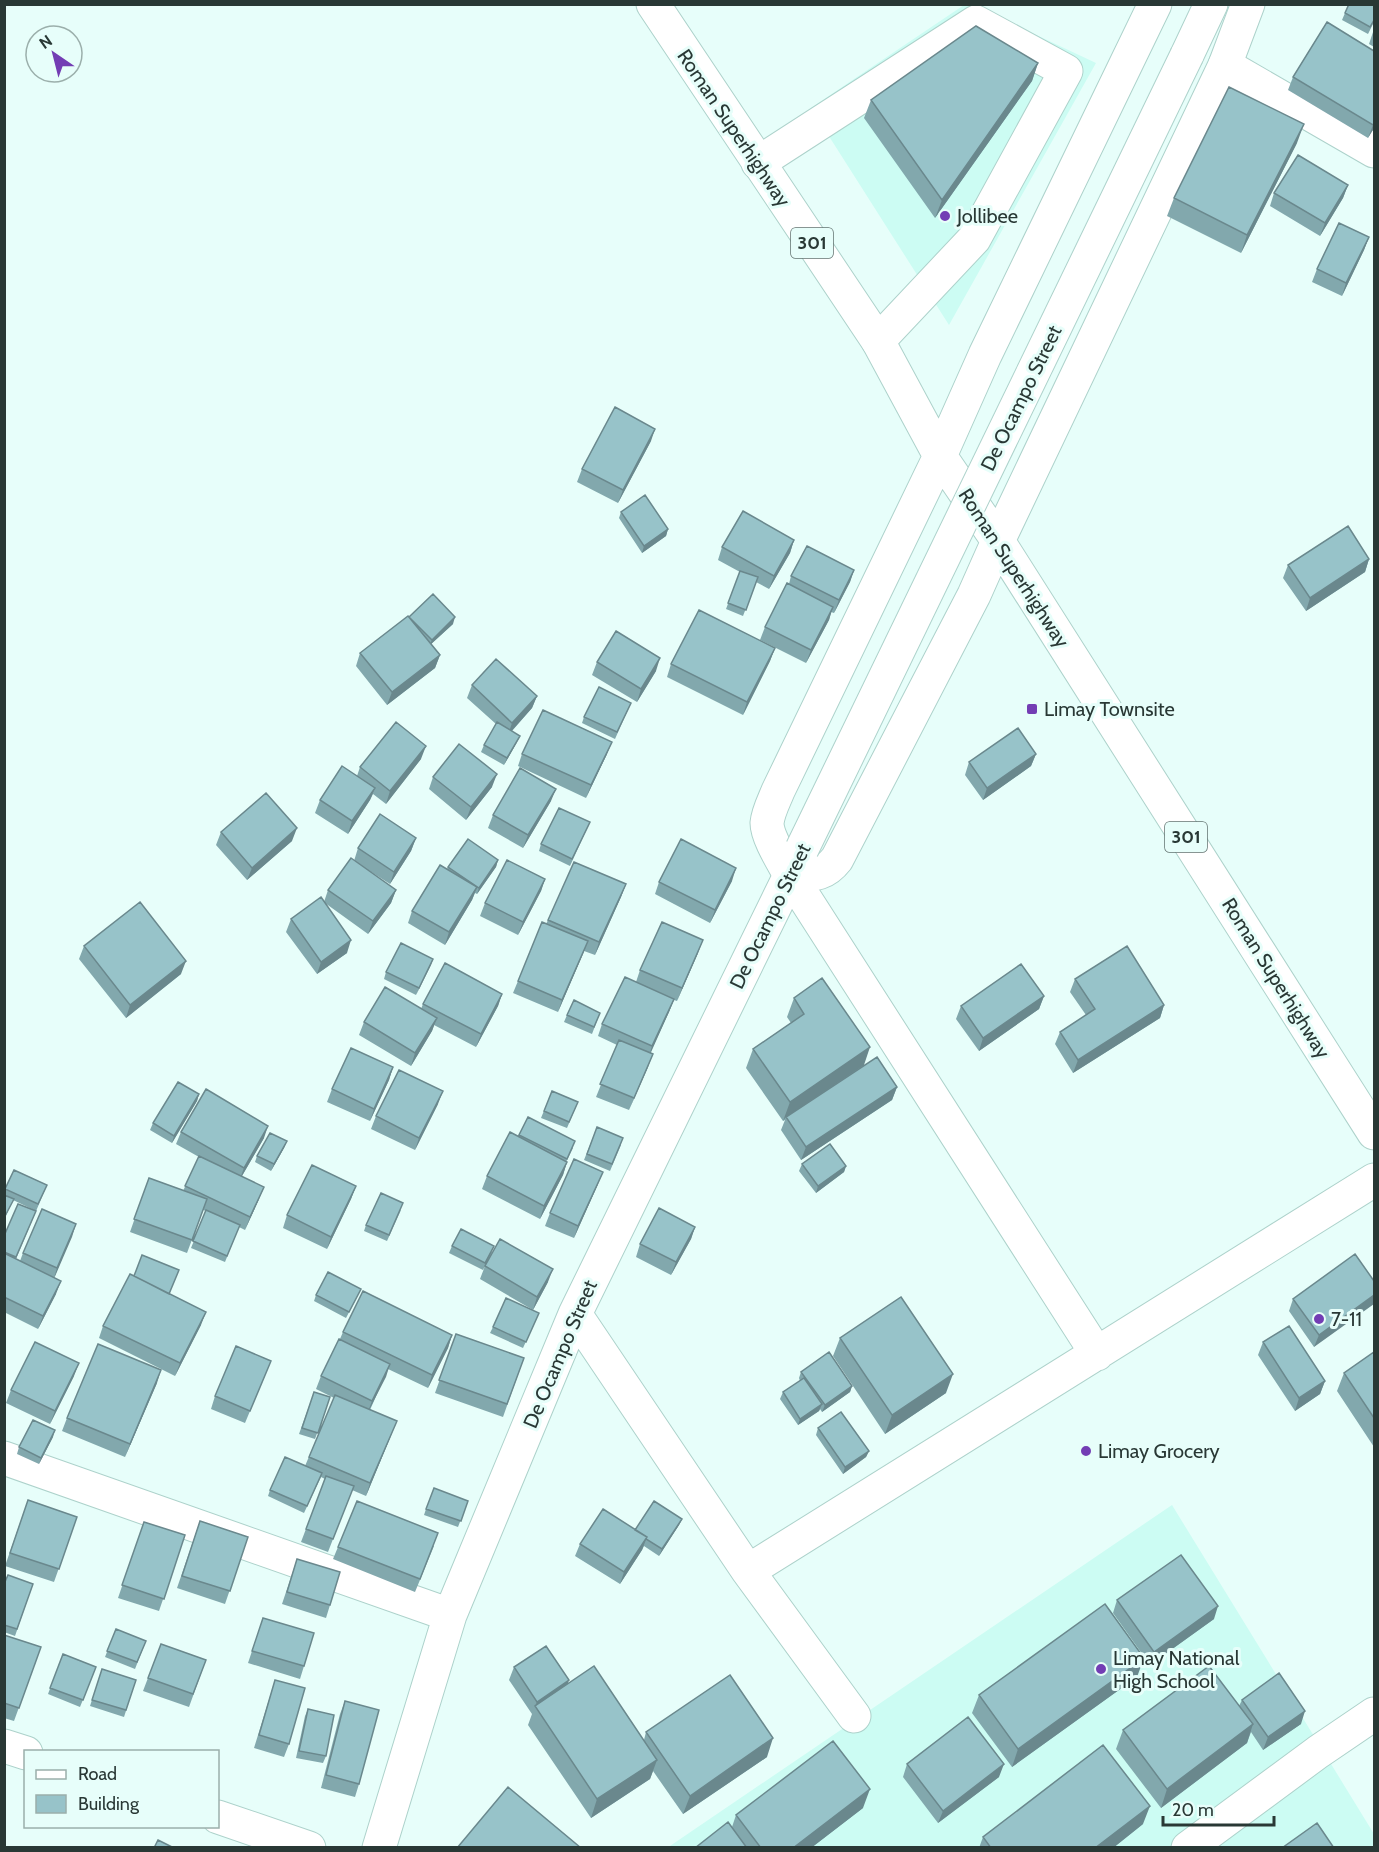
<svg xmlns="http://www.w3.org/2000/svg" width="1379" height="1852" viewBox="0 0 1379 1852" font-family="Cabin,sans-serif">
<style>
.built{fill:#ccfcf3}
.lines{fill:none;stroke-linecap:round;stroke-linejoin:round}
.minor-casing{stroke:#add2cb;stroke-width:35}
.major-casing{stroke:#add2cb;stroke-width:35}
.minor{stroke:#fff;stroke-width:33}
.major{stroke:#fff;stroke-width:33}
.minor-bridge-casing{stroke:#add2cb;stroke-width:35;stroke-linecap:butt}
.minor-bridge{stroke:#fff;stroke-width:33}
.wall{fill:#82a8ad}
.shaded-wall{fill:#6a888d}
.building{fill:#97c3c9;stroke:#6a888d;stroke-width:1.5}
.poi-dot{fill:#733db4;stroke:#e7fefa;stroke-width:2}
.labels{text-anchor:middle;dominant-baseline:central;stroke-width:6;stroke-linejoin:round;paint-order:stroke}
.shield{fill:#e7fefa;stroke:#627370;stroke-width:1.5}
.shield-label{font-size:18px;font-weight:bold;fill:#293835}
.street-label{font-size:20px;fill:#293835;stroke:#e7fefa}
.poi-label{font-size:20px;fill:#293835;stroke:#e7fefa;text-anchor:start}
</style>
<rect width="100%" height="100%" fill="#e7fefa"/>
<path class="built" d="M964,5H972L1096,63L949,325L811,108Z
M1172,1505L1374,1834V1848H667Z"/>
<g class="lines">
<g class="minor-casing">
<path id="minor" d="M1187,55L1211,4
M1225,65L1374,151
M758,163L976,22L1066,71L974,239L878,341
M790,875L1097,1354
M575,1314L748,1571L854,1716
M4,1458L450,1615
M748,1571L1374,1180
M4,1746L26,1753
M218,1817L309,1848
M379,1848L450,1615L575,1314L802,851
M1188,1848L1318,1752L1374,1714"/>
</g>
<g class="major-casing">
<path id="major" d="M653,4L878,341L940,456L998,541L1374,1133
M1155,4L985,355L940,456L778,791C774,801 768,812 767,823C767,837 783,862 790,875C811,874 823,877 837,859L974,595L998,541L1225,65L1248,4"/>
</g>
<use href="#minor" class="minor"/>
<use href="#major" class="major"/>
<g class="minor-bridge-casing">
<path id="minor-bridge" d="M802,849L1187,55"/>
</g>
<use href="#minor-bridge" class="minor-bridge"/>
</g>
<path class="wall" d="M1345,13L1374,22L1368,34L1342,20Z
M1327,22L1374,128L1368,138L1288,90L1293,77Z
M1374,29V47L1369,44Z
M1038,63L1032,81L935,218L864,118L871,100Z
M1297,143L1241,253L1167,216L1174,198Z
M1348,185L1343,198L1320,236L1270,206L1274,193Z
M1369,237L1364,250L1342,296L1312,282L1317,269Z
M651,441L618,503L577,482L582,469Z
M621,512L668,529L666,536L642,553L619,518Z
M794,540L790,553L769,589L756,582L743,616L726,609L740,572L718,560L722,547Z
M1369,559L1365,572L1306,611L1283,578L1288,565Z
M854,570L850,582L834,613L831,612L829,620L806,663L760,640L765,627L789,584L791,576Z
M410,617L453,624L431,644L440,655L435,668L387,705L356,666L360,653Z
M775,648L770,661L743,715L667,677L671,664Z
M597,662L656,671L637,702L592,675Z
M472,685L537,696L532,708L512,731L517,742L504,765L481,752L484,745L496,724L467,698Z
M631,703L615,739L582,723L584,717Z
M522,754H607L586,798L518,766Z
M1036,754L1031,766L983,800L965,775L969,762Z
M421,759L386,804L373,794L370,800L348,834L315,813L320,800L357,776L360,767Z
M433,777L492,787L466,820L429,789Z
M551,801L523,848L488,828L493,815Z
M590,822L570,866L539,851L541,844Z
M221,832L292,841L247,880L216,845Z
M416,838L411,851L390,884L365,868L396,890L391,903L368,934L325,903L347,953L317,974L286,932L291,919L324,902L328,890L354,861L358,848Z
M498,860L496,867L477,894L475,893L472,900L445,945L408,923L412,911L447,869L448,867Z
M545,879L541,891L518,935L480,916L485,903Z
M732,881L710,923L655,894L659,882Z
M626,884L621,897L595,955L584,951L558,1012L513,993L518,981L548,920Z
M84,946L181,974L126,1018L79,959Z
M698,953L677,1001L674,1000L669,1012L650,1053L648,1067L629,1110L596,1097L617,1045L598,1036L602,1024L636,982L640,970Z
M433,959L416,995L384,979L386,972Z
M1075,979L1164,1005L1160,1018L1073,1073L1055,1044L1060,1032L1086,1015L1070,992Z
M502,994L498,1006L476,1047L434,1025L432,1031L411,1066L359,1035L364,1022L421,1009L423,1004Z
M1044,996L1039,1009L979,1051L956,1019L961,1006Z
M794,998L864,1065L897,1087L892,1100L801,1160L781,1130L785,1120L783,1121L746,1068L753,1049L791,1023L787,1017Z
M600,1013L592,1034L564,1022L567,1015Z
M393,1067L389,1080L370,1121L327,1102L332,1089Z
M552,1091L578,1102L567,1128L541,1118Z
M199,1094L197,1101L172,1143L150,1130L153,1123Z
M438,1104L415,1150L371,1129L376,1116Z
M528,1117L573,1148L566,1162H567L563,1175L540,1219L482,1189L487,1176L518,1137Z
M597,1127L621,1145L610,1171L584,1160Z
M181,1132L264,1138L242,1176L259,1199L245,1230L239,1227L225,1262L191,1248L206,1211L203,1210L187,1253L130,1232L149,1178L183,1191L199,1157L176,1144Z
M287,1141L284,1148L271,1171L255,1162L257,1156Z
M802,1164L846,1166L844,1172L816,1193L799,1171Z
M14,1170L47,1185L16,1259L20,1261L23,1253L76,1224L54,1278L56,1294L38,1329L4,1312V1236L34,1210L13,1200L4,1220V1191Z
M598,1184L574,1238L545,1226L550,1213Z
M356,1186L351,1199L327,1249L283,1228L287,1215Z
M401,1210L387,1241L364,1231L366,1225Z
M695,1227L691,1239L671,1275L636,1257L640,1244Z
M452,1246L492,1252L483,1270L449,1253Z
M485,1266L548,1282L533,1310L480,1279Z
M1374,1281L1314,1347L1289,1311L1293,1299Z
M169,1294L201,1325L175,1376L99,1338L103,1326Z
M316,1295H358L346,1318L314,1301Z
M539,1313L523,1348L490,1333L493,1327Z
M343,1332L452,1335L448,1348L428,1388L388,1369L370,1410L392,1433L366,1496L352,1490L328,1552L301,1542L325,1479L321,1477L304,1513L268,1496L270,1490L305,1466L334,1398L316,1389L321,1376L340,1339Z
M456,1334L524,1358L503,1417L435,1393Z
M840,1338L946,1393L885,1434L833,1356Z
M1263,1342L1325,1381L1320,1394L1295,1411L1258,1355Z
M1374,1352V1447L1337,1391L1344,1373Z
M271,1361L245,1423L211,1409L215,1396Z
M801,1372L852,1386L850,1392L822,1412L820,1409L819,1411L798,1425L780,1399L783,1392L800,1381L799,1378Z
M74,1376L50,1424L6,1403L11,1390Z
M157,1383L125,1457L62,1431L67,1418Z
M314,1392L330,1397L315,1439L299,1434Z
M818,1428L869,1451L866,1457L843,1474L816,1435Z
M53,1437L39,1464L17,1454L19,1447Z
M28,1500L77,1517L54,1582L5,1566Z
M468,1501L458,1527L424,1515L426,1509Z
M682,1519L679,1525L659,1556L644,1546L642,1550L620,1584L575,1556L580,1544Z
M200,1521L248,1537L225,1604L177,1588Z
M144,1522L185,1535L159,1611L118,1598Z
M434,1546L415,1592L333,1559L338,1547Z
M297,1559L330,1605L326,1618L282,1604Z
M4,1584H33L15,1636L4,1632Z
M1117,1600L1214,1619L1150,1665L1113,1613Z
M263,1618L304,1666L300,1679L248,1663Z
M116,1629L146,1641L135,1669L105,1657Z
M4,1635L41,1647L14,1721L4,1718Z
M161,1644L206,1660L189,1707L143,1691Z
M63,1654L96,1667L80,1707L48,1694Z
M514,1667L568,1683L644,1740L646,1732L767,1757L683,1814L653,1771L650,1779L591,1818L528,1725L532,1714L509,1680Z
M102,1669L136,1680L124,1717L90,1706Z
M1137,1677L1012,1767L972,1713L979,1695Z
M275,1680L289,1744L284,1757L254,1748Z
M1242,1700L1301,1724L1263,1750L1251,1732L1247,1743L1161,1808L1116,1749L1123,1730L1239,1706Z
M345,1701L359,1784L355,1797L321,1788L340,1714Z
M308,1709L326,1756L323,1763L296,1758L305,1716Z
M907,1764L999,1777L938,1823L903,1777Z
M863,1808L811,1848H695L732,1827L736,1815Z
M1143,1824L1113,1848H979L983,1837Z"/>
<path class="shaded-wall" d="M1038,63L1032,81L935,218L942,200Z
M1374,123V128L1368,138L1373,125Z
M1304,124L1297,143L1241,253L1247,235Z
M1348,185L1343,198L1320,236L1325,223Z
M1369,237L1364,250L1342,296L1346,283Z
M655,429L651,441L618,503L623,490Z
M668,529L666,536L642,553L644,546Z
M794,540L790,553L769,589L774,576Z
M1369,559L1365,572L1306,611L1310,598Z
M854,570L850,582L834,613L839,600Z
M833,607L829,620L806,663L811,650Z
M455,617L453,624L429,646L432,640Z
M775,648L770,661L743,715L747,702Z
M440,655L435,668L387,705L392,692Z
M660,658L656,671L637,702L641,689Z
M537,696L532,708L508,735L512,723Z
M520,736L517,742L504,765L507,758Z
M612,742L607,754L586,798L591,785Z
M426,746L421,759L386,804L390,791Z
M1036,754L1031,766L983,800L987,788Z
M497,774L492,787L466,820L471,807Z
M375,788L370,800L348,834L352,821Z
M556,789L551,801L523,848L528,835Z
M297,828L292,841L247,880L252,868Z
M416,838L411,851L390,884L394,872Z
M498,860L496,867L477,894L479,888Z
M736,868L732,881L710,923L715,910Z
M545,879L541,891L518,935L523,922Z
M626,884L621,897L595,955L599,942Z
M477,887L472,900L445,945L449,932Z
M396,890L391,903L368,934L373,921Z
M351,940L347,953L317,974L321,962Z
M703,940L698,953L677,1001L682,988Z
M588,941L583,954L558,1012L562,1000Z
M433,959L431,965L416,995L419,988Z
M186,961L181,974L126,1018L130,1005Z
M502,994L498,1006L476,1047L481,1034Z
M1044,996L1039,1009L979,1051L983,1038Z
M674,999L669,1012L648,1059L652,1046Z
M1164,1005L1160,1018L1073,1073L1078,1060Z
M437,1018L432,1031L411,1066L415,1053Z
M870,1047L864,1065L786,1117L783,1121L790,1102Z
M653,1054L648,1067L629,1110L634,1098Z
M393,1067L389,1080L370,1121L374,1109Z
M897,1087L892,1100L801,1160L806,1147Z
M443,1091L438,1104L415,1150L419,1138Z
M199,1094L197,1101L172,1143L174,1136Z
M268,1126L264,1138L239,1181L244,1168Z
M287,1141L284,1148L271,1171L274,1164Z
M567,1162L563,1175L540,1219L544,1206Z
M846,1166L844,1172L816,1193L818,1186Z
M603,1172L598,1184L574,1238L578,1226Z
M356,1186L351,1199L327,1249L331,1237Z
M264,1187L259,1199L245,1230L250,1217Z
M76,1224L72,1237L53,1281L57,1268Z
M695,1227L691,1239L671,1275L676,1262Z
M553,1269L548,1282L533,1310L537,1297Z
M61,1281L56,1294L38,1329L43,1316Z
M1374,1295V1304L1314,1347L1319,1335Z
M206,1312L201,1325L175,1376L180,1363Z
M452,1335L448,1348L428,1388L432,1375Z
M79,1363L74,1376L50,1424L55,1411Z
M390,1364L386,1377L367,1414L372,1401Z
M161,1370L157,1383L125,1457L130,1444Z
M953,1374L946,1393L885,1434L892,1415Z
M1325,1381L1320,1394L1295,1411L1299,1398Z
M852,1386L850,1392L822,1412L825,1405Z
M822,1404L819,1411L798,1425L800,1419Z
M397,1421L392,1433L366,1496L370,1483Z
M55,1430L53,1437L39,1464L41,1458Z
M869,1451L866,1457L843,1474L845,1467Z
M682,1519L679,1525L659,1556L662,1549Z
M647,1537L642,1550L620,1584L624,1572Z
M1218,1606L1214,1619L1150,1665L1154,1652Z
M1144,1658L1137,1677L1012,1767L1018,1749Z
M569,1680L565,1693L535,1706L537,1702Z
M1305,1711L1301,1724L1263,1750L1268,1737Z
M1253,1724L1247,1743L1161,1808L1167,1789Z
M773,1738L767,1757L683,1814L690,1796Z
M657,1760L650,1779L591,1818L597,1799Z
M1004,1764L999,1777L938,1823L943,1811Z
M870,1789L863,1808L811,1848H793Z
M1150,1806L1143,1824L1113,1848H1095Z"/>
<path class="building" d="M1349,4H1374V20L1370,27L1345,13Z
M1327,22L1374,51V123L1373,125L1293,77Z
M976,26L1038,63L942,200L871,100Z
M1229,87L1304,124L1247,235L1174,198Z
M1298,155L1348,185L1325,223L1274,193Z
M1339,223L1369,237L1346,283L1317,269Z
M615,407L655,429L623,490L582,469Z
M645,495L668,529L644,546L621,512Z
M743,511L794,540L774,576L722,547Z
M1348,526L1369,559L1310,598L1288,565Z
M807,546L854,570L839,600L791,576Z
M740,571L758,577L746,610L728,603Z
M787,583L833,607L811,650L765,627Z
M433,594L455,617L432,640L409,617Z
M699,610L775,648L747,702L671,664Z
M408,616L440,655L392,692L360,653Z
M616,631L660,658L641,689L597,662Z
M496,659L537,696L512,723L472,685Z
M599,687L631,703L617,732L584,717Z
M543,710L612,742L591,785L522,754Z
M396,722L426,746L390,791L360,767Z
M497,722L520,736L507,758L484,745Z
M1018,728L1036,754L987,788L969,762Z
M459,744L497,774L471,807L433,777Z
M342,766L375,788L352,821L320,800Z
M520,768L556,789L528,835L493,815Z
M266,793L297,828L252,868L221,832Z
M559,808L590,822L572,859L541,844Z
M380,814L416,838L394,872L358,848Z
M468,839L498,860L479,888L448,867Z
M681,839L736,868L715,910L659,882Z
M351,858L396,890L373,921L328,890Z
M507,860L545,879L523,922L485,903Z
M574,862L626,884L599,942L548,920Z
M440,865L477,887L449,932L412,911Z
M321,897L351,940L321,962L291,919Z
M140,902L186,961L130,1005L84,946Z
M542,922L588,941L562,1000L518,981Z
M662,922L703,940L682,988L640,970Z
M401,943L433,959L419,988L386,972Z
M1127,946L1164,1005L1078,1060L1060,1032L1095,1009L1075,979Z
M445,963L502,994L481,1034L423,1004Z
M1021,964L1044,996L983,1038L961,1006Z
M625,977L674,999L652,1046L602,1024Z
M822,978L870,1047L790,1102L753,1049L804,1014L794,998Z
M385,987L437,1018L415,1053L364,1022Z
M574,1000L600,1013L594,1027L567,1015Z
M619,1040L653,1054L634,1098L600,1084Z
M351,1048L393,1067L374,1109L332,1089Z
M877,1057L897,1087L806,1147L786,1117Z
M399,1070L443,1091L419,1138L376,1116Z
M178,1082L199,1094L174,1136L153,1123Z
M206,1089L268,1126L244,1168L181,1132Z
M552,1091L578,1102L569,1122L544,1111Z
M528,1117L575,1141L567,1159L519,1135Z
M597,1127L623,1138L612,1164L587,1154Z
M510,1132L567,1162L544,1206L487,1176Z
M270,1133L287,1141L274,1164L257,1156Z
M830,1144L846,1166L818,1186L802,1164Z
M199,1156L264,1187L250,1217L185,1186Z
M574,1159L603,1172L578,1226L550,1213Z
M312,1165L356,1186L331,1237L287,1215Z
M14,1170L47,1185L38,1204L5,1189Z
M149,1178L207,1199L192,1240L134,1219Z
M381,1193L403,1203L389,1235L366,1225Z
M4,1195L14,1199L4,1218Z
M18,1204L36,1211L16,1257L4,1252V1236Z
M659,1208L695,1227L676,1262L640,1244Z
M42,1209L76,1224L57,1268L23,1253Z
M206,1210L240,1225L227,1256L193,1241Z
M461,1229L494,1246L485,1263L452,1246Z
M500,1239L553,1269L537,1297L485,1266Z
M4,1253L61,1281L43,1316L4,1297Z
M1355,1254L1374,1281V1295L1319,1335L1293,1299Z
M142,1255L179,1270L169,1294L134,1276Z
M328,1272L361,1289L349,1312L316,1295Z
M130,1274L206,1312L180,1363L103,1326Z
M363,1291L452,1335L432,1375L343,1332Z
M901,1297L953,1374L892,1415L840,1338Z
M506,1298L539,1313L526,1342L493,1327Z
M1289,1326L1325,1381L1299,1398L1263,1342Z
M456,1334L524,1358L507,1404L439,1380Z
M339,1339L390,1364L372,1401L321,1376Z
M35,1342L79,1363L55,1411L11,1390Z
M98,1344L161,1370L130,1444L67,1418Z
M236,1346L271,1361L250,1411L215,1396Z
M829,1352L852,1386L825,1405L801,1372Z
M1374,1352V1418L1344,1373Z
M804,1378L822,1404L800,1419L783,1392Z
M314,1392L330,1397L318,1433L302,1428Z
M335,1395L397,1421L370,1483L309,1457Z
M841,1412L869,1451L845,1467L818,1428Z
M33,1420L55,1430L41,1458L19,1447Z
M285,1457L322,1473L307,1506L270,1490Z
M326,1476L354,1486L333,1539L306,1529Z
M434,1488L468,1501L461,1521L426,1509Z
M28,1500L77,1517L59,1569L10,1553Z
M357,1501L438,1533L420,1579L338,1547Z
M654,1501L682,1519L662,1549L646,1539L647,1537L635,1530Z
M603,1509L647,1537L624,1572L580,1544Z
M200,1521L248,1537L230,1591L182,1576Z
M144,1522L185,1535L164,1599L122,1585Z
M1181,1555L1218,1606L1154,1652L1117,1600Z
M297,1559L340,1572L330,1605L287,1592Z
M8,1575L33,1584L17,1629L4,1625V1584Z
M1105,1604L1144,1658L1018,1749L979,1695Z
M263,1618L314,1633L304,1666L252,1651Z
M116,1629L146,1641L137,1662L107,1651Z
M4,1635L41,1647L19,1708L4,1703Z
M161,1644L206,1660L193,1694L148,1678Z
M546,1646L569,1680L537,1702L514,1667Z
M63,1654L96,1667L83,1700L50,1688Z
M594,1666L657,1760L597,1799L535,1706Z
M1209,1666L1253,1724L1167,1789L1123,1730Z
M102,1669L136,1680L126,1710L92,1700Z
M1279,1673L1305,1711L1268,1737L1242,1700Z
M730,1675L773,1738L690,1796L646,1732Z
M275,1680L305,1688L289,1744L259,1735Z
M345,1701L379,1710L359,1784L326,1775Z
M308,1709L334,1715L326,1756L299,1751Z
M968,1717L1004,1764L943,1811L907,1764Z
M833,1741L870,1789L793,1848H761L736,1815Z
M1103,1745L1150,1806L1095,1848H991L983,1837Z
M508,1787L581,1848H457Z
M728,1822L747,1848H695Z
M1317,1823L1334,1848H1282Z
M158,1840L174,1848H154Z"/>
<g class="poi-dot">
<circle cx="945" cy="216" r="6"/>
<rect x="1026" y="703" width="12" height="12" rx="3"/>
<circle cx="1319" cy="1319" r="6"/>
<circle cx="1086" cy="1451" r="6"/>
<circle cx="1101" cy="1669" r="6"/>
</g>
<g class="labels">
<g class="shield">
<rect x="791" y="228" width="42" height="30" rx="4.5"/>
<rect x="1165" y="822" width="42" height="30" rx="4.5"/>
</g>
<g class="shield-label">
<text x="812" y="243">301</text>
<text x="1186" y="837">301</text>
</g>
<g class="street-label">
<text transform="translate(734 128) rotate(56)">Roman Superhighway</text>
<text transform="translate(1021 398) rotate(-64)">De Ocampo Street</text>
<text transform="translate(1014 568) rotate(57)">Roman Superhighway</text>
<text transform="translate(770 916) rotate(-64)">De Ocampo Street</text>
<text transform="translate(1276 978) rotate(58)">Roman Superhighway</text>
<text transform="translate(560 1354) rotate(-67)">De Ocampo Street</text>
</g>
<g class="poi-label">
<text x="957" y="216">Jollibee</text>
<text x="1044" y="709">Limay Townsite</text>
<text x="1331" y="1319">7-11</text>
<text x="1098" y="1451">Limay Grocery</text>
<text x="1113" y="1658">Limay National<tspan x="1113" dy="23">High School</tspan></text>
</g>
</g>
<rect width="1379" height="1852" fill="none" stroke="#293835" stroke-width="12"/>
<rect x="24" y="1750" width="195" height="78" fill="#e7fefa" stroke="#9bafab" stroke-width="1.5"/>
<rect x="36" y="1770" width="30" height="9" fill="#ffffff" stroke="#9bafab" stroke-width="1.5"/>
<text x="78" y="1780" font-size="18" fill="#293835">Road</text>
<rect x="36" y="1795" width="30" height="18" fill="#97c3c9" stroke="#9bafab" stroke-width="1.5"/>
<text x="78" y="1810" font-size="18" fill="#293835">Building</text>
<g transform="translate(54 54) rotate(325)"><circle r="28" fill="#e7fefa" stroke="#9bafab" stroke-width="1.5"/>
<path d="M0-4.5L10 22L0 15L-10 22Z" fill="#733db4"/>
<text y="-9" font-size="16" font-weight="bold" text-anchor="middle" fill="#293835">N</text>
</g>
<path d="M1163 1816v9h111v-9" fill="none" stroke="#293835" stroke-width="3"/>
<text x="1172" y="1816" font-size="18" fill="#293835" stroke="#e7fefa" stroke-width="4.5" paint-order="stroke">20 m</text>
</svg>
